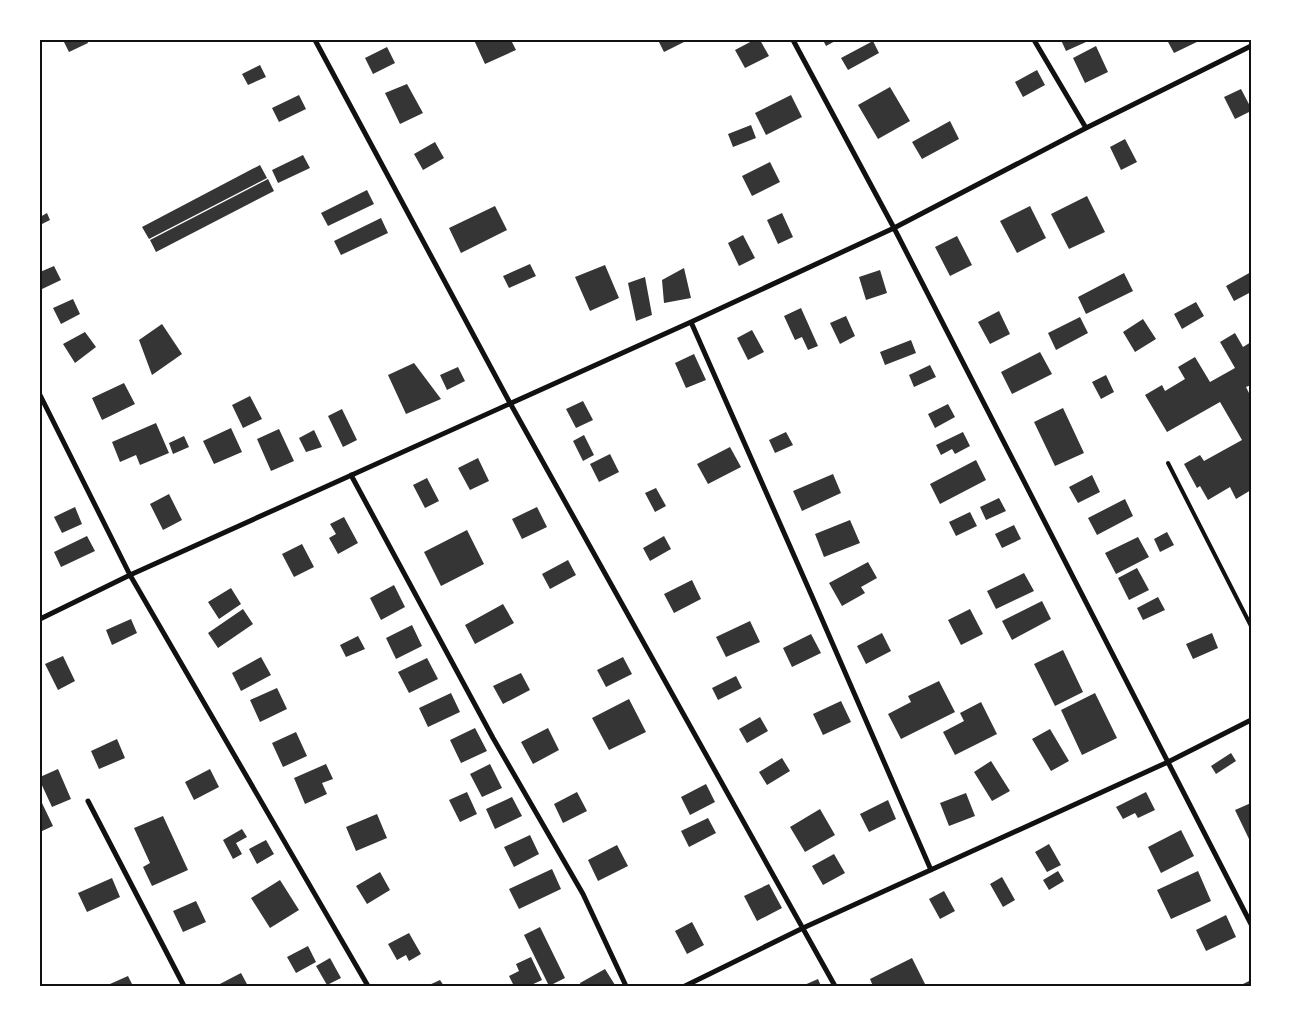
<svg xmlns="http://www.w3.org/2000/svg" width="1291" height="1026" viewBox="0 0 1291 1026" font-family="'Fira Sans Condensed',sans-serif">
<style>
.building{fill:#353535}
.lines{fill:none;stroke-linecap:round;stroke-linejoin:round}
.service{stroke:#111;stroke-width:4}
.minor{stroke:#111;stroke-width:5}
.neatline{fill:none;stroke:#111;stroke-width:2}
</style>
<rect width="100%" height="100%" fill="#fff"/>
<path class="building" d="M63,40H87L88,43L69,52Z
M474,40H511L516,50L485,64Z
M658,40H688L664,52Z
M754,40H760L769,56L745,68L735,50Z
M823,40H837L826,46Z
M1061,40H1085L1086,42L1066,51Z
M1167,40H1201L1174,53Z
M873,41L879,53L848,70L841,58Z
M1096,46L1108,72L1085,83L1073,58Z
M387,47L395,63L373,74L365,58Z
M260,65L266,77L248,85L242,74Z
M1037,70L1045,85L1023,97L1015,82Z
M407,84L423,113L400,124L385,93Z
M890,87L910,121L878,139L858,105Z
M1241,89L1251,108V111L1235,119L1224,97Z
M299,95L306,109L279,122L272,108Z
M791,95L802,117L766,135L755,113Z
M950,121L959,139L922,159L912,142Z
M751,125L756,138L733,147L728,134Z
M1125,139L1137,162L1121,170L1110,147Z
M435,142L444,158L423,170L414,154Z
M303,155L310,168L278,183L272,170Z
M770,162L780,182L752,196L742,176Z
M260,165L267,178L149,239L142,227Z
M268,179L274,191L156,252L150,240Z
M367,190L374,204L328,226L321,213Z
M1087,196L1105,232L1069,249L1051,214Z
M495,206L507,230L461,253L449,228Z
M1030,206L1046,238L1017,253L1000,221Z
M47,213L50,220L40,225V217Z
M782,213L793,237L778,244L767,220Z
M381,218L388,233L341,255L334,241Z
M743,235L755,258L739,266L728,243Z
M957,236L972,265L950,276L935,247Z
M530,264L536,276L509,288L503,276Z
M605,265L619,298L590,311L575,277Z
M54,266L61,280L40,290V272Z
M684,268L691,298L664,303L662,280Z
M880,270L887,293L866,300L859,277Z
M1251,272V292L1234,301L1226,286Z
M1124,273L1133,291L1086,314L1078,297Z
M645,277L652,315L636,321L628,283Z
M73,299L80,314L61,324L53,308Z
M1196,302L1204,316L1182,329L1174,314Z
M801,308L818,346L808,350L802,337L795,340L784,316Z
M999,311L1010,334L990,344L978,322Z
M846,316L855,336L840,344L830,323Z
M1080,317L1088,333L1056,350L1048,333Z
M1143,319L1156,339L1135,352L1123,332Z
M162,324L182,354L152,375L139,340Z
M752,330L764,352L748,360L737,338Z
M85,332L96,347L75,363L63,344Z
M1235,333L1243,347L1251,342V385L1246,387L1251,397V490L1236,499L1230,487L1208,500L1200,486L1197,488L1184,464L1200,455L1204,461L1242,440L1220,402L1167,432L1145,395L1162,385L1165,391L1185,379L1178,367L1195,357L1210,382L1235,368L1220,342Z
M911,340L916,353L885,365L880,352Z
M1040,352L1052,374L1012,394L1001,372Z
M694,354L706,380L686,388L675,363Z
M414,363L441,399L406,414L388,375Z
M930,365L936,377L914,387L909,375Z
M458,367L465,381L447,390L440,375Z
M1106,375L1114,392L1101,399L1092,382Z
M124,383L135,404L102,420L92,398Z
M250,396L262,419L243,428L232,405Z
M583,401L593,420L576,428L566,409Z
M948,404L955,417L935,428L928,414Z
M1063,408L1084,453L1055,466L1034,422Z
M342,409L357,440L343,447L328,416Z
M156,423L169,453L140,465L136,455L120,462L112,442Z
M231,428L242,452L214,464L203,441Z
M279,429L294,461L271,471L257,439Z
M314,430L322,447L306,452L299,438Z
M786,432L793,445L775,453L769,440Z
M963,432L970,446L955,454L952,449L941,455L936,445Z
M584,435L594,455L583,461L573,441Z
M184,436L189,447L173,454L169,443Z
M730,447L741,467L708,484L697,464Z
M610,454L619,472L599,482L590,464Z
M478,458L489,481L470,490L458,468Z
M976,460L986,480L940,504L930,484Z
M833,474L841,493L802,511L793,491Z
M1092,475L1100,492L1078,503L1069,487Z
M427,478L439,501L425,508L413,485Z
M656,488L666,506L655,512L645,493Z
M169,494L182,520L163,530L150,504Z
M999,498L1006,511L986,520L980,507Z
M1125,499L1133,516L1097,535L1088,518Z
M75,507L82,524L62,533L54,517Z
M537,507L547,527L522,539L512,519Z
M970,512L977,526L956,536L949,522Z
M344,517L358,543L338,554L329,538L336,534L330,524Z
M850,520L860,543L824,557L815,534Z
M1014,525L1021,539L1002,548L995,534Z
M467,530L484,564L441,586L424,552Z
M1167,532L1174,545L1160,552L1154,539Z
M87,536L95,551L61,567L54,552Z
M664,536L671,549L650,561L643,548Z
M1138,537L1149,557L1116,574L1105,553Z
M302,544L314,567L294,577L282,554Z
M568,560L576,575L550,589L542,574Z
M868,562L877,578L861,587L865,593L842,606L829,583Z
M1137,568L1149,590L1129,600L1118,578Z
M1024,573L1034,591L996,609L987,591Z
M692,580L701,599L674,613L664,594Z
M394,585L405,607L381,620L370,598Z
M231,588L241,604L219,619L208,602Z
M1158,597L1165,610L1143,620L1137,608Z
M1042,601L1051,619L1012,640L1002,621Z
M503,604L514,623L475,644L465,625Z
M243,609L253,624L218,648L208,633Z
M970,609L983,634L961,645L948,620Z
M131,619L137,633L112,645L106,630Z
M750,621L760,642L726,657L716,637Z
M412,625L422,646L396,659L386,638Z
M882,633L891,651L866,664L857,646Z
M1212,633L1218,648L1193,659L1186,644Z
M811,634L821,653L792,667L783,648Z
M358,636L365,649L346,657L340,645Z
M1063,650L1083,692L1055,706L1034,664Z
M63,656L75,681L58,690L45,664Z
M261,657L271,675L241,691L232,673Z
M623,657L632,674L606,687L597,670Z
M427,658L438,679L409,693L398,672Z
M521,673L530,690L503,704L493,686Z
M736,676L742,688L718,700L712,688Z
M939,681L955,712L901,739L888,714L911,702L908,696Z
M277,688L287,709L260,722L250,700Z
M451,693L460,712L428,727L419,708Z
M1095,693L1117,738L1082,755L1061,710Z
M629,699L646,732L609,750L592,718Z
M841,701L851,722L823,735L813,714Z
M981,702L997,734L955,755L943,732L964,721L960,713Z
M760,717L768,731L747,743L739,729Z
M475,728L487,751L461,763L450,740Z
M548,728L559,750L533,764L521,742Z
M1050,729L1069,761L1051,771L1032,739Z
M296,732L307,756L283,767L272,743Z
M117,739L125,758L99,769L91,751Z
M1231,753L1236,761L1216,774L1211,766Z
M782,758L790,771L767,785L759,772Z
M991,761L1010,791L992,801L974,772Z
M326,764L333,779L322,783L327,794L305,804L294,778Z
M490,764L502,788L482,797L470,774Z
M58,769L71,799L52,807L40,781V777Z
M210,769L219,787L194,800L185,782Z
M706,784L715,802L690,815L681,797Z
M467,792L477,814L460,822L449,800Z
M577,792L587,811L563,823L554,804Z
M1146,792L1155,810L1138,818L1135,813L1123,819L1116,807Z
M966,793L975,816L949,826L940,803Z
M512,797L522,816L495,829L486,809Z
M888,800L896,819L869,832L860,814Z
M42,803L53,826L40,832V804Z
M1251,803V838L1249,839L1235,810Z
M820,809L835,835L805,852L790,827Z
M377,814L387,838L356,851L346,827Z
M163,816L188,870L152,886L143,867L150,863L134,828Z
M708,818L716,833L689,847L681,831Z
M242,829L247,837L236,843L242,854L233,859L223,840Z
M1181,830L1194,856L1161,873L1148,847Z
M530,835L539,854L514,867L504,847Z
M266,840L274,854L257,864L249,849Z
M1049,844L1061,865L1047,872L1035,852Z
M617,845L628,866L598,881L588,860Z
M834,854L845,873L823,885L812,866Z
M552,869L561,889L519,909L509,889Z
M1058,871L1064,881L1049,890L1043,880Z
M1198,871L1211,901L1171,919L1157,890Z
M380,872L390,890L367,904L356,886Z
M1002,877L1015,900L1003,907L990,884Z
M112,878L120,897L87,912L78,893Z
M280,880L299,910L270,928L251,898Z
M769,884L782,908L757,921L744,896Z
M944,891L955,911L940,919L929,899Z
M196,901L206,922L183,932L173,911Z
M1226,915L1236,937L1206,951L1196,930Z
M692,922L704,945L687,954L675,931Z
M540,927L565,978L549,986L524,935Z
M409,933L421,954L409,961L406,955L397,960L388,944Z
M308,946L316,962L296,973L287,957Z
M531,957L542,980L529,986H514L509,976L519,971L516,964Z
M330,958L341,978L327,985L316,966Z
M912,958L926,986H873L870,979Z
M605,969L615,985L581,986L580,983Z
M241,973L248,986H216Z
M128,976L133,986H110V984Z
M818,979L821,986H802Z
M440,980L444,986H427Z
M1251,980V986H1239Z"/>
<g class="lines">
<path class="service" d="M1168,463L1251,626"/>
<path class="minor" d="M315,40L510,403L835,986
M793,40L894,228L1251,924
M1034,40L1086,128
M691,322L811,594L931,870
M40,395L130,575L368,986
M351,475L493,738L583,894L626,986
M40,619L130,575L691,322L894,228L1086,128L1251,46
M88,801L184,986
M685,986L803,928L1168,762L1251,720"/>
</g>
<rect width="1291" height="1026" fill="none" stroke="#ffffff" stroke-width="82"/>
<rect x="41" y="41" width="1209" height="944" class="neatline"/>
</svg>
